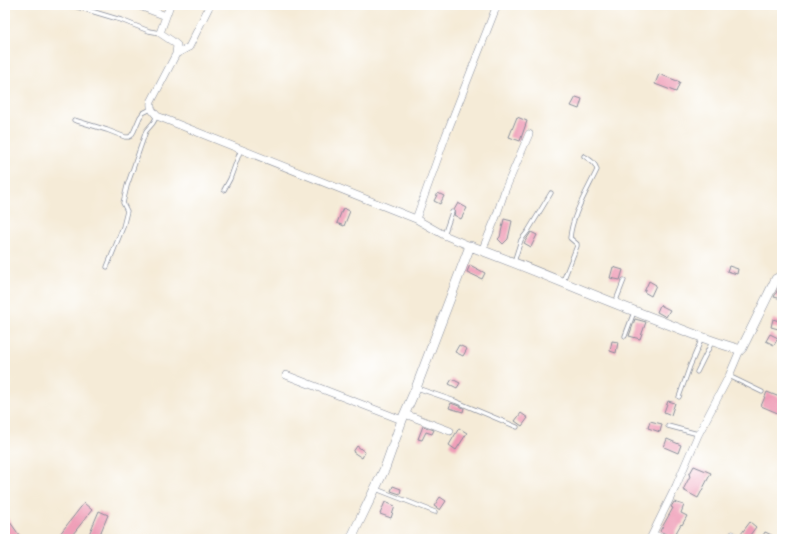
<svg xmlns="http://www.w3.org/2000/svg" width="787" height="544" viewBox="0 0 787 544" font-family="'Patrick Hand',sans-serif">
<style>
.building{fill:#ef9fb8}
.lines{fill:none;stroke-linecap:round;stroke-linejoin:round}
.service-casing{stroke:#888d9a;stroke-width:5}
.minor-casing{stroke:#888d9a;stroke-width:8}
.tertiary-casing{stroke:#888d9a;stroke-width:10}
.service{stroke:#fff;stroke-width:3.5}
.minor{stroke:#fff;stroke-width:7}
.tertiary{stroke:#fff;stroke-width:9}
</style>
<rect width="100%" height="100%" fill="#fff"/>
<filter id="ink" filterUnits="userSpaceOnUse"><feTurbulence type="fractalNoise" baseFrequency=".025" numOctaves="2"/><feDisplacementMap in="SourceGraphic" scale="8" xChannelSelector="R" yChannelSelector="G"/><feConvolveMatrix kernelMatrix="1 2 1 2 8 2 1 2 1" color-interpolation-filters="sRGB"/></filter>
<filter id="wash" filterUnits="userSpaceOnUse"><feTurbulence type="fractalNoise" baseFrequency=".012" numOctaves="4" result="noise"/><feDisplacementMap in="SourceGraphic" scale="16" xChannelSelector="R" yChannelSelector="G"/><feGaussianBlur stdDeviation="0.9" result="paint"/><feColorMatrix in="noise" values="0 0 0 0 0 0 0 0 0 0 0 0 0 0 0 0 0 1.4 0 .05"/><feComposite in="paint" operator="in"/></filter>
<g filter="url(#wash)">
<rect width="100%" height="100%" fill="#f5ebd7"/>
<g id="blocks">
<path class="building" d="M659,74L680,82L676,92L655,84Z
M576,97L582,99L579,109L571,106Z
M517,117L527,121L520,141L509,137Z
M438,193L444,196L440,204L434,201Z
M458,203L467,208L461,219L454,215L455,212L454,210Z
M343,208L350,211L344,226L337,223Z
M504,219L512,221L508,239L503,244L498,239L500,237Z
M531,232L537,235L531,247L524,243Z
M470,265L485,273L482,279L467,272Z
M729,266L738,269L737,274L727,271Z
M613,267L623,270L620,280L610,278Z
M649,281L656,285L651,296L644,292Z
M779,287L782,288V299L774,297Z
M660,305L670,310L666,317L657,312Z
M635,319L646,322L640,339L629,336Z
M773,319L782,322V330L771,327Z
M770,334L778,338L774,345L766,341Z
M612,341L618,342L616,353L610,351Z
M459,345L467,349L463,356L455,352Z
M452,379L460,383L457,388L449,384Z
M767,392L782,398V408L780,414L761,406Z
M668,401L675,403L671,415L664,412Z
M451,403L464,408L463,412L449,408Z
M521,413L528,418L522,426L515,421Z
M650,421L662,424L660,432L648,428Z
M423,426L434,430L432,434L426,432L422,440L418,439Z
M459,428L467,433L456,450L449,445Z
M667,439L681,445L678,453L664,447Z
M357,446L365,452L362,458L353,452Z
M694,466L711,473L698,498L683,490L690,476L689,475Z
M393,486L401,489L400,494L391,491Z
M440,497L446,501L440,510L434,506Z
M385,502L395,506L391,518L380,514Z
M674,502L684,505L681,513L687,516L682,525L681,524L673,538L660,531L673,508L671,507Z
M84,503L92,510L69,539H56Z
M99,511L108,515L98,539H87Z
M5,515L22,539H9L5,533Z
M750,522L756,527L747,539L741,534Z
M765,532L780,539H761Z"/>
</g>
</g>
<g filter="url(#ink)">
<use href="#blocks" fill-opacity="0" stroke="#888d9a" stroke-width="1"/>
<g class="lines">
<g class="service-casing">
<path id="service" d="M71,5L121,20L149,31L160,33
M74,120L107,130L125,137H129L131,136L134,131L140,117L143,113L151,109
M224,190L230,179L241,149
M444,235L452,212
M514,262L521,240L528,231L551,193
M107,267L123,227L127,211L123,203L127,186L146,131L153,123L157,116
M563,281L577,246V244L570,238C572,215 587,191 597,170C596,163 590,160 584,156
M615,303L624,280
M625,336L634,312
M697,372L712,342
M729,376L762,392
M417,388L455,401L517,427
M679,397L690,366L702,338
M668,426L698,434
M376,489L435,512"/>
</g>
<g class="minor-casing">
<path id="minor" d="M137,5L166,16
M170,5L160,33L172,41L177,45L176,54L151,102C150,109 153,111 157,116L416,219L444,235L470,246
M176,54L189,47L210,5
M416,219L446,135L497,5
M482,251L496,217L505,190L529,134
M286,375L402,420
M405,414L450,431
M653,534L663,539
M650,539L676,486L698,435L729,376L740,350
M731,539L733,535"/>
</g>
<g class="tertiary-casing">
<path id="tertiary" d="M351,539L357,526L385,468L402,420L416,388L470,246C528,267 584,292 642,314C674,326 705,340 738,349L740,350L742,348L776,279L782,276"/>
</g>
<use href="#service" class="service"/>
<use href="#minor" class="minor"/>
<use href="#tertiary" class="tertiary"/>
</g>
</g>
<rect width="787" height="544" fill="none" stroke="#fff" stroke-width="20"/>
</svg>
